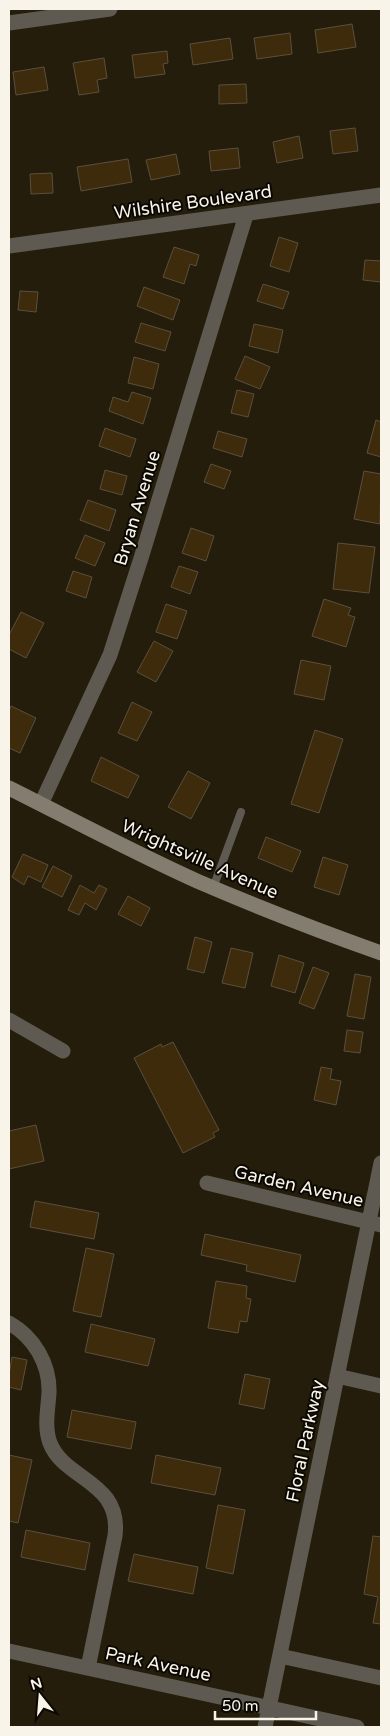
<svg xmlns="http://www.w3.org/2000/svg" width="390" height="1736" viewBox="0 0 390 1736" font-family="'Varela Round',sans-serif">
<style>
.building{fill:#3d2b0c;stroke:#5b4f3d}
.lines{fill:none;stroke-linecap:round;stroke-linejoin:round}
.lane{stroke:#5e5a52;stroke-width:8}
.street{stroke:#5e5a52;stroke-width:15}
.secondary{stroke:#827d6f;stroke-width:15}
.labels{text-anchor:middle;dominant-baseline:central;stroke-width:4;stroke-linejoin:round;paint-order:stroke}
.street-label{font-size:18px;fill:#f9f4e9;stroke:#0b0803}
</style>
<rect width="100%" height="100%" fill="#241d0b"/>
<path class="building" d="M352,24L356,47L318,53L315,30Z
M290,33L292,54L257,59L254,38Z
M230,38L233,59L193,65L190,44Z
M167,51L168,63L163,64L165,74L135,78L132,55Z
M104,58L107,78L97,80L99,92L79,95L73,63Z
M44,67L48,90L16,95L13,72Z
M246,84L247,103L219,104V85Z
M355,128L358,151L333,154L330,131Z
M299,136L303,158L277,163L273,142Z
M238,148L240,168L211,171L209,151Z
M176,154L180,174L151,180L146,160Z
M128,159L132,182L81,191L77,167Z
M52,173L53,193L31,194L30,174Z
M279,237L298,243L289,272L270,266Z
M174,247L199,255L196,266L190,264L184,284L163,277Z
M365,260L381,261V282L363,280Z
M263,284L289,292L283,309L257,301Z
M144,287L180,300L173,320L137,306Z
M20,291L38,292L36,312L18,310Z
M141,323L171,332L165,351L135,342Z
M254,324L283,330L278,353L249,346Z
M245,356L270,367L260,389L235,379Z
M134,357L159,364L153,389L128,383Z
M237,390L254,394L248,417L231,413Z
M132,392L151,398L143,424L109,411L113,397L128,402Z
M376,420L381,422V457L367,453Z
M105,428L136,439L130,457L99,446Z
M218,431L247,439L242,457L213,448Z
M211,464L231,471L224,489L204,482Z
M105,470L127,476L122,495L100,489Z
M364,471L381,474L380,524L354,519Z
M88,500L116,510L109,531L80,520Z
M191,528L214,536L206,561L182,553Z
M85,535L105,543L95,566L75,558Z
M338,543L375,547L369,593L333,589Z
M179,566L198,572L190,594L171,587Z
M73,571L92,577L86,598L66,591Z
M324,599L351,608L348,615L355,617L346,647L312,636Z
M166,604L187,611L177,639L156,632Z
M21,612L44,623L26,658L9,649V635Z
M154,641L173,651L156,682L137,672Z
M301,660L331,666L324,700L294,694Z
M132,702L152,712L137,741L118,733Z
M11,706L36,718L20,753L9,748V711Z
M315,730L343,739L319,813L291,804Z
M101,757L139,776L128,798L91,781Z
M188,771L210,783L191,819L168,807Z
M266,837L301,851L292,872L258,858Z
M23,854L48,865L41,882L28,876L24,885L12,877Z
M323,857L348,865L339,895L314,887Z
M53,866L72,876L62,897L42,887Z
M80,885L94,893L99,885L107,889L96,910L85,903L79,915L68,910Z
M128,896L150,908L141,926L118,914Z
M195,937L212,942L204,973L187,969Z
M231,948L253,953L245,988L222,983Z
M279,955L304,963L295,993L271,986Z
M313,967L329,973L314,1009L299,1003Z
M355,974L371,977L364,1019L347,1016Z
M347,1030L363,1032L360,1053L344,1051Z
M173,1042L219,1130L213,1133L215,1137L183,1153L134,1058L161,1044L162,1047Z
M321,1067L332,1069L330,1079L341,1081L336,1105L314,1100Z
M36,1125L44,1161L9,1169V1131Z
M35,1201L99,1213L94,1239L30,1227Z
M205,1234L301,1255L295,1282L246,1271L247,1265L201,1255Z
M86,1248L114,1254L101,1317L73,1311Z
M216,1281L247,1286L246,1298L251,1299L247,1322L240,1321L238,1333L208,1328Z
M91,1324L155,1339L148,1366L85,1352Z
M12,1357L27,1360L21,1390L9,1387V1375Z
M245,1374L270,1379L264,1409L239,1404Z
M72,1410L136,1422L131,1449L67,1437Z
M9,1455L32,1460L18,1523L9,1521Z
M156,1455L221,1468L215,1495L151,1483Z
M218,1505L245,1510L233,1574L206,1568Z
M26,1530L90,1543L85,1570L21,1557Z
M373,1536L381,1537V1624L373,1623L378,1597L364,1594Z
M134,1554L198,1567L193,1594L128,1581Z"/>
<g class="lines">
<path class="lane" d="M213,888L241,812"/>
<path class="street" d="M9,23L110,9
M9,246L381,195
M41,804L110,655L142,555L246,215
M9,1020L63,1051
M207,1183L381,1225
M9,1323C34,1337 50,1364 49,1393C48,1409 44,1427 50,1443C64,1480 122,1481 115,1536L88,1668
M337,1376L381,1386
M9,1651L357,1727
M280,1656L381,1678
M265,1727L381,1163"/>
<path class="secondary" d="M9,788C71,819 133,852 197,881C257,907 319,931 381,953"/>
</g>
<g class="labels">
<g class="street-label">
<text transform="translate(193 202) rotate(-8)">Wilshire Boulevard</text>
<text transform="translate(137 508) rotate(-73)">Bryan Avenue</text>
<text transform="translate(200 859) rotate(24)">Wrightsville Avenue</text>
<text transform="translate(299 1186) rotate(13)">Garden Avenue</text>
<text transform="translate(305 1441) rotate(-78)">Floral Parkway</text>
<text transform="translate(158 1664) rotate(12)">Park Avenue</text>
</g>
</g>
<rect width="390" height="1736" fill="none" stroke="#f9f4e9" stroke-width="20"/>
<g transform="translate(40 1696) rotate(343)" stroke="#0b0803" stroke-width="4" paint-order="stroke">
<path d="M0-4L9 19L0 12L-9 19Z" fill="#f9f4e9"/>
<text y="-8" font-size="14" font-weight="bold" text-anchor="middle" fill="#f9f4e9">N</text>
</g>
<path d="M215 1711v8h101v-8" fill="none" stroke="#f9f4e9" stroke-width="2.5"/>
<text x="222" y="1711" font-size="15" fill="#f9f4e9" stroke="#0b0803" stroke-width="4" paint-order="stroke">50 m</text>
</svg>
